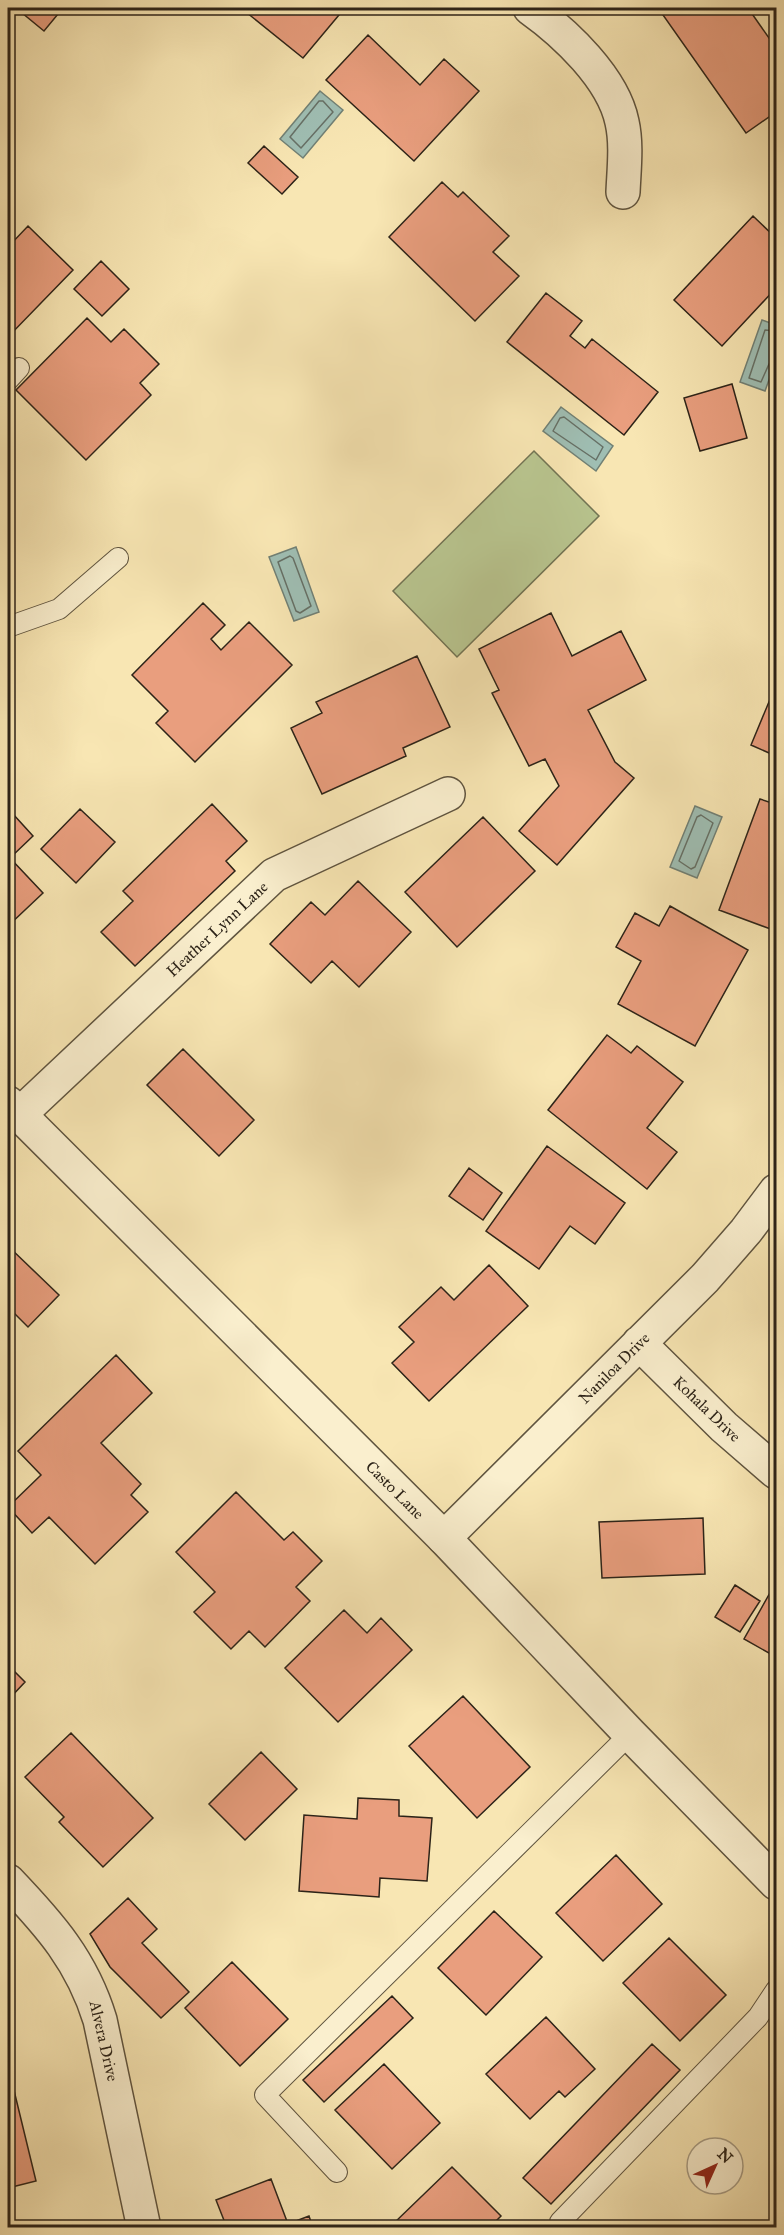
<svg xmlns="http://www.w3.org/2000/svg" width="784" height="2235" viewBox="0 0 784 2235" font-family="'IM FELL Great Primer',serif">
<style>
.green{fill:#b9c690;stroke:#727454;stroke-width:1.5}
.water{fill:#9fbeb3;stroke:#718075;stroke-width:1.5}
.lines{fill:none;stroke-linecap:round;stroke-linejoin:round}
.shore{stroke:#667066;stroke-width:1.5}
.building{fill:#e99e7e;stroke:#2c2318;stroke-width:1.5}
.service-casing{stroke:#5f543f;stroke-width:22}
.minor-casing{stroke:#5f543f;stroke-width:36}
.tertiary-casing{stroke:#5f543f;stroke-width:36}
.service{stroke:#faefce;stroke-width:20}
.minor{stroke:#faefce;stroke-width:33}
.tertiary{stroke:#faefce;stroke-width:33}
.labels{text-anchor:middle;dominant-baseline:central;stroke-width:6;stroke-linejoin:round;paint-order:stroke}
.street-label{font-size:16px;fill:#2c2318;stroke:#faefce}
</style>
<rect width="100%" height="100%" fill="#f8e6b3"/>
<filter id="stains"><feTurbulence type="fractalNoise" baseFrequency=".00333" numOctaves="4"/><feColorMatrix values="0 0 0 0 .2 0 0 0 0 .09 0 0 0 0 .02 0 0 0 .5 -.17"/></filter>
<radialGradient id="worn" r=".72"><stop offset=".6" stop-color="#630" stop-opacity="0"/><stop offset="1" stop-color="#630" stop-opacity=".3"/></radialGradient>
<path class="green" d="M534,451L599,516L457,657L393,591Z"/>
<path class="water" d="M320,91L343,110L303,158L280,139Z
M762,320L776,325V360L765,391L740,382Z
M561,407L613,446L596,471L543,431Z
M296,547L319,612L294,621L269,557Z
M695,806L722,817L697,878L670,867Z"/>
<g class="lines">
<path class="shore" d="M319,101H323L333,112L301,148L290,137Z
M776,331L765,330L749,378L761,382L769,364L776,361
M564,417L603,447L596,460L553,431L560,418Z
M290,556L293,558L311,606L300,613L296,611L278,562Z
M701,815L713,823L695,867L691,869L679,861L697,817Z"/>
</g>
<path class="building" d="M16,8H63L44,31Z
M241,8H343L344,9L303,58Z
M674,8H748L776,48V112L746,133L663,15Z
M368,35L420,85L444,59L479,91L414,161L326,80Z
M264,146L298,177L282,194L248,163Z
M442,182L458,197L463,192L509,236L493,252L519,276L475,321L389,237Z
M753,216L776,238V288L722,346L674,300Z
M28,226L73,270L8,337V247Z
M101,261L129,289L102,316L74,289Z
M546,293L582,321L570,336L585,348L592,339L658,392L624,435L507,342Z
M87,318L111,342L124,329L159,364L140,383L151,395L86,460L16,390Z
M732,384L747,438L700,451L684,398Z
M203,603L225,625L211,639L221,650L249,622L292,665L195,762L156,723L168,711L132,675Z
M551,613L572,656L621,631L646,680L588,710L615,762L634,778L557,865L519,831L559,786L545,759L529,766L492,693L499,690L479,649Z
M417,656L450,727L403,748L406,756L322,794L291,728L322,713L316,702Z
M776,685V756L751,745Z
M760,799L775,804L776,801V931L719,910Z
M212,804L247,841L226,861L235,871L135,966L101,932L133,901L123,891Z
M80,809L115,842L76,883L41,849Z
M13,814L33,836L10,858L43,893L8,926V820Z
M483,817L535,871L457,947L405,892Z
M358,881L411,932L359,987L332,961L311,983L270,944L311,902L325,915Z
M670,906L748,950L695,1046L618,1004L641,961L616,947L635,913L659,926Z
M607,1035L631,1053L637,1046L683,1082L647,1128L677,1152L647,1189L548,1110Z
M183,1049L254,1120L219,1156L147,1085Z
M547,1146L625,1203L595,1244L570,1226L539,1269L486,1231Z
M469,1168L502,1193L483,1220L449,1196Z
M8,1246L59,1295L28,1327L8,1307Z
M489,1265L528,1306L429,1401L392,1363L414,1342L399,1327L441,1287L454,1300Z
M116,1355L152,1393L101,1443L141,1484L131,1495L148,1512L95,1564L49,1517L32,1533L8,1507L41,1475L18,1451Z
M236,1492L284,1540L293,1532L322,1561L296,1587L310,1601L265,1647L249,1631L231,1649L194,1612L215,1592L176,1552Z
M703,1518L705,1574L602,1578L599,1522Z
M735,1585L760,1601L740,1632L715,1617Z
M771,1591L776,1594V1657L744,1639Z
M344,1610L367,1633L381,1618L412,1650L338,1722L285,1668Z
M8,1665L25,1682L8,1700Z
M463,1696L530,1767L477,1818L409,1746Z
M71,1733L153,1818L103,1867L59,1822L64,1817L25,1777Z
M261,1752L297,1789L245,1840L209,1804Z
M358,1798L399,1800V1816L432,1818L427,1881L380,1878L379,1897L299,1891L304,1815L357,1819Z
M616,1855L662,1904L603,1961L556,1913Z
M128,1898L157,1929L142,1943L189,1992L161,2018L110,1967L90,1934Z
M494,1911L542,1957L486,2015L438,1968Z
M669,1938L726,1995L680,2041L623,1983Z
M232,1962L288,2019L240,2066L185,2008Z
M392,1996L413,2018L324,2102L303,2080Z
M546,2017L595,2069L565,2097L559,2091L530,2119L486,2074Z
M652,2044L680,2070L551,2204L523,2178Z
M384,2064L440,2123L392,2169L335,2110Z
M11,2078L36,2181L8,2188V2079Z
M452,2167L501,2216L489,2228H396L393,2224Z
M271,2179L288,2224L309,2216L313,2228H227L216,2200Z"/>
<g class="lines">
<g class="service-casing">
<path id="service" d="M8,380L19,368
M8,627L59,609L118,558
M337,2172L265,2095L630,1734
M560,2222L758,2017L776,1990"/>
</g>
<g class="minor-casing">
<path id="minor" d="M530,8C565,33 613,78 622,122C627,144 624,169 623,192
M19,1115L274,875L448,794
M776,1191L746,1231L705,1278L444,1538L630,1734L776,1883
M639,1343L724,1427L776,1472
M8,1881C50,1925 82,1961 100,2020L144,2228"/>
</g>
<g class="tertiary-casing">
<path id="tertiary" d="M8,1103L444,1538"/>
</g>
<use href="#service" class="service"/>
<use href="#minor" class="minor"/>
<use href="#tertiary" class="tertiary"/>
</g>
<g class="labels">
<g class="street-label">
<text transform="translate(217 929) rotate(-43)">Heather Lynn Lane</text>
<text transform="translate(614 1368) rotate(-45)">Naniloa Drive</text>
<text transform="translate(707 1409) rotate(44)">Kohala Drive</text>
<text transform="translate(395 1490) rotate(45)">Casto Lane</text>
<text transform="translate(104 2041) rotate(77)">Alvera Drive</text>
</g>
</g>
<rect width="784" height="2235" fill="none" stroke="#f8e6b3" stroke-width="30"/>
<rect x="9" y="9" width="766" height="2217" fill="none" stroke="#2c2318" stroke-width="3"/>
<rect x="15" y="15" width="754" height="2205" fill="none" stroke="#2c2318" stroke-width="1.5"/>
<g transform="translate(715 2166) rotate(45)"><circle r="28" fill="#faefce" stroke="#a89d85" stroke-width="1.5"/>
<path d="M0-4.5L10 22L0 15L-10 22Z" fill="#8f2418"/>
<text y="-9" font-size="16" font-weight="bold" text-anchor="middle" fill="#2c2318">N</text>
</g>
<rect width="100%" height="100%" filter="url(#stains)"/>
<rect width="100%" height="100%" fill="url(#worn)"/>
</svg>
